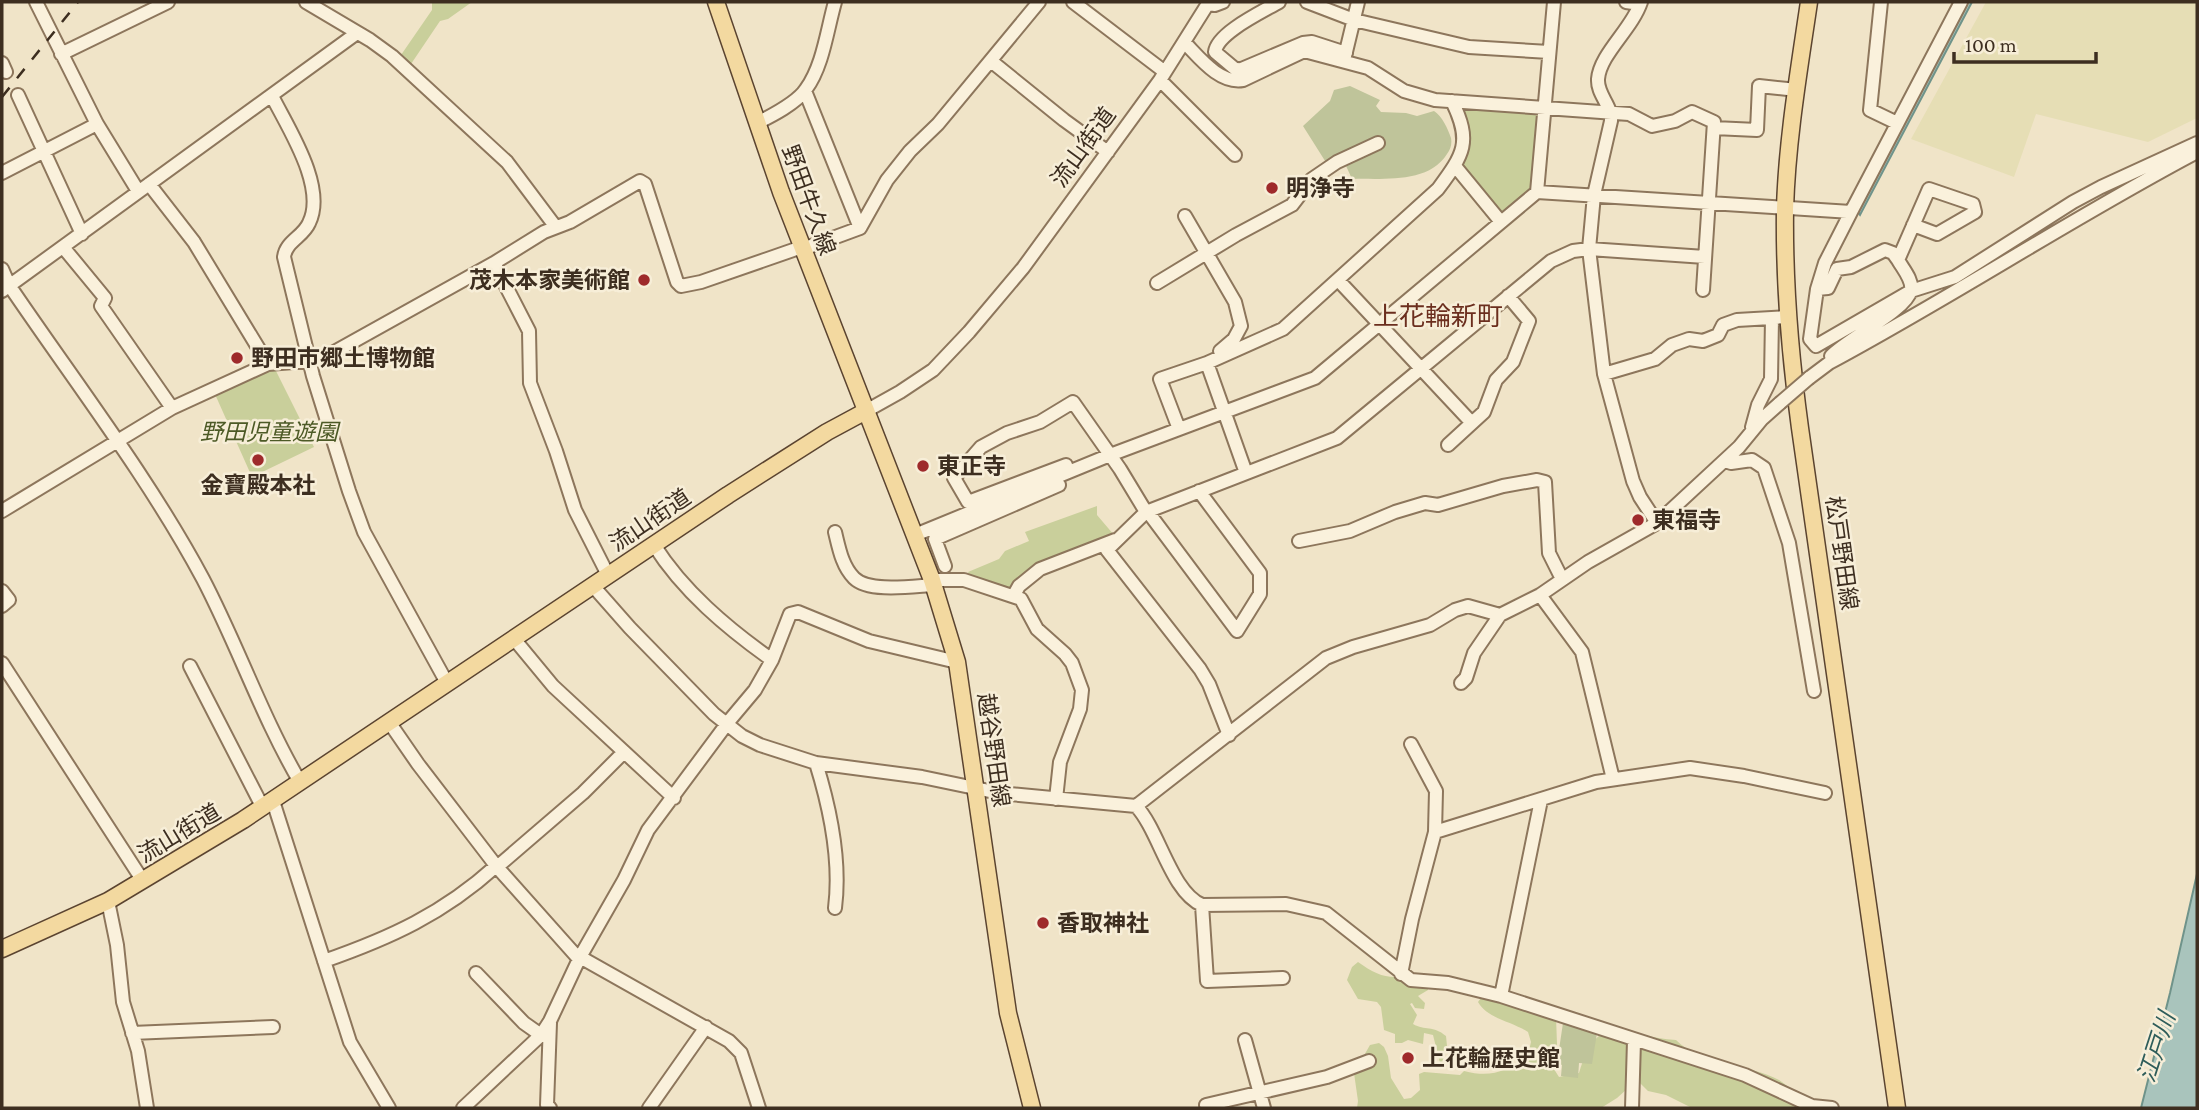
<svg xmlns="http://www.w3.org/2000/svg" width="2199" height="1110" viewBox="0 0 2199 1110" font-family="'Crimson Pro','Noto Sans JP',serif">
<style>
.farmland{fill:#e6deb5}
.green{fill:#c9cf9b}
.cemetery{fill:#bfc49a}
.water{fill:#a9c4bc;stroke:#6f938a;stroke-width:2}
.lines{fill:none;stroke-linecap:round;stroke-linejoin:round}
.minor-casing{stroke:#8d765c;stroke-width:16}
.major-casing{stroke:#5b4430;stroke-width:19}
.minor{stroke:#faf1dc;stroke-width:12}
.major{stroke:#f3d9a0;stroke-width:16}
.rail{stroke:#3d2e20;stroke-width:2.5;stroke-dasharray:12 12;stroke-linecap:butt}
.minor-bridge-casing{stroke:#8d765c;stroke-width:16;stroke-linecap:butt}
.minor-bridge{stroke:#faf1dc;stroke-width:12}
.poi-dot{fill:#9e2a2b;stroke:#f7eed8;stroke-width:2.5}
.labels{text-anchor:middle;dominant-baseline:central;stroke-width:5;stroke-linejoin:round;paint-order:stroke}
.street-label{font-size:23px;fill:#3d2e20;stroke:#f7eed8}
.poi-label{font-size:23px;font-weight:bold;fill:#3d2e20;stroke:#f7eed8;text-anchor:start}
.park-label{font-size:23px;font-style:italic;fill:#4d5a26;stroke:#f7eed8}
.water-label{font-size:24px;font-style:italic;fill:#2f5d5a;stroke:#f7eed8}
.quarter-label{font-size:26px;fill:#6b2e1e;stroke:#f7eed8}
</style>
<rect width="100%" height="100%" fill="#f0e4c8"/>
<path class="farmland" d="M1986,2H2197V118L2148,142L2036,114L2014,177L1911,139Z"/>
<path class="green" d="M432,2H472L448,19L440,21L411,64L401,55L432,10Z
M1460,108L1536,111L1540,115L1532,188L1504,213H1499L1462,168L1469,128Z
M274,367L314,447L252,477L214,392Z
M1097,506V515L1114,535L1010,590L970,576L968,572L999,559L1005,551L1029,541L1025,532Z
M1358,962C1379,977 1390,980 1415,974L1427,980L1428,990L1418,996L1425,1003L1424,1009L1415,1008L1412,1003L1410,1004L1417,1015L1413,1024C1425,1031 1433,1025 1446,1036L1447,1046L1442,1063H1440L1433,1035L1424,1033L1423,1044L1408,1040L1402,1043H1395V1034L1384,1030L1381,1007L1377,1002L1358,999L1347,980L1352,967Z
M1483,995L1556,1017L1557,1044L1552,1060V1066L1559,1077L1579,1073C1599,1005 1627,1038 1676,1040C1699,1064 1750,1064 1779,1080C1789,1086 1803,1101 1814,1108H1692L1666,1095L1648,1091L1637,1080L1617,1098L1601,1108H1357L1358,1101L1354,1073L1370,1045L1379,1043L1384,1047L1388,1056L1391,1078L1404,1099L1411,1098L1420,1090L1419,1074L1424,1072L1460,1075L1464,1071C1491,1078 1506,1072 1528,1055L1531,1042L1528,1032C1511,1021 1488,1019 1478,1002Z"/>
<path class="cemetery" d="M1350,86L1380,100L1376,106L1381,112L1406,113L1417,116L1434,111C1442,116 1448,129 1451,138C1452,144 1451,149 1447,154C1428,184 1384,178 1352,179L1342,157L1327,164L1303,126L1330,101L1334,90Z
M1563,1023L1597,1033L1592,1064L1579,1063L1578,1078L1561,1076L1562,1065L1557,1063Z"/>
<path class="water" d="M1967,2H1972L1860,215L1857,211Z
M2197,874V1108H2141L2170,993Z"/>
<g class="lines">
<g class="minor-casing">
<path id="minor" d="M36,2L97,124L138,191
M306,2L370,40L392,56L507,162L555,226
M1073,2L1165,72
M1279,2C1262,12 1217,33 1215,52L1234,68L1239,70L1303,43L1312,42L1346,53
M1307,2L1354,20L1469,47L1549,52
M1626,2L1640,4
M1641,2C1632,29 1600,54 1598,79C1597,95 1612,105 1611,121L1594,195L1589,249L1604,374L1633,481L1640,497L1657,523
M1881,2L1870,110L1897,123
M1208,4L1215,5L1223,2
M1184,42C1199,57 1219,84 1243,80L1302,52H1308L1368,68L1404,91L1435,100L1629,114L1652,126L1675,121L1692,112L1714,122L1703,290
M61,54L168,2
M1344,60L1358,2
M991,61L1064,120L1108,152
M2,63L6,72
M1160,80L1235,155
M805,91L860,228
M18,95L82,234
M272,96C288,128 327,187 309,223C303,237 286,241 284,257L313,376L349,491L364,532L447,683
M757,123C771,116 797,103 806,89C823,66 827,30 835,2
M1714,128L1757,130L1759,86L1797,90
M1455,166L1501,222
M2,173L97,124
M149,184L194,242L268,364
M1537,192L1554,2
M1851,212L1825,263L1817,289L1828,288L1837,269L1851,267L1885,250L1893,253L1898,260
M1185,216L1235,302L1241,326L1234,339L1220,351
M63,247L105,298L101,306L172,408
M803,249L860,228L887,180L910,151L938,124L1039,2
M494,263L529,331L530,383L556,451L575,510L608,575
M2,269L9,285C74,381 149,478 203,579C238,646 262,717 300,782
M1338,280L1471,422
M1157,283L1236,235L1292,205L1312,179L1337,162L1378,143
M1817,289L1810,339L1816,346L1911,291L1955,277L2073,202L2101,187L2197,143
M2,291L357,33
M1831,356C1848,338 1906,311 1911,290C1913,280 1903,269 1898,260L1929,189L1973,204L1975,212L1937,234L1913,225
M1207,363L1246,473
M1604,374L1655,359L1672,345L1689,339L1703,341L1718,335L1723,325L1737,320L1787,317
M1809,378L1829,363C1954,296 2072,218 2197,152
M866,411L900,392L933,370L969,332L1023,268L1160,80L1209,2
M1752,427L1758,405L1771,379L1772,318
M1179,429L1160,379L1207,363L1283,329L1438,189C1464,154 1472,142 1452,101
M1448,445L1484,412L1496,380L1513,362L1529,321L1508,296
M1725,461L1731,463L1752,460L1764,468L1789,543L1814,691
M1066,465L968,502L954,478L981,447L1007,433L1040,422L1073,402L1120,469L1146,512
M2,511L172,408L268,364L320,360L494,263L544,232L570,222L640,181L645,184L677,282L681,286L701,282L802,247
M1148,512L1237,631L1260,594V573L1199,491
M835,532C839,548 842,566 854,578C869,593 914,586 934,585
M915,535L1110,455L1315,378L1537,192L1851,212L1961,2
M1299,541L1350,531L1395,512L1425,503L1438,505L1503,486L1537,480L1545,482L1549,553L1562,579
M654,545C683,591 727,628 772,660
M945,566L935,539L1059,485
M932,580H964L1021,599L1037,629L1065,654L1072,663L1082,690L1080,709L1060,762L1056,799
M593,586L630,628L714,714L742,736L760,745L816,763L922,777L999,793L1136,806L1326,658L1353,647L1430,625L1455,610L1468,606L1500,615L1540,595L1588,562L1657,523L1739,447L1762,419L1780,403
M2,591L9,600L2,606
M1014,595L1019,586L1040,569L1115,540
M1540,595L1582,652L1613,779
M515,640L553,686L674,798
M2,663L143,881
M190,666L263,808
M1461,683L1466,678L1474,653L1500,615
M389,722L418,764L497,867L579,959
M1229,735L1209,684L1200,669L1107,550L1146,512L1337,438L1551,261L1573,251L1589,249L1705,257
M816,763C830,808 841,861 835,908
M273,801L350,1042L389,1108
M1136,806C1159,830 1171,892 1202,905L1286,904L1326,913L1411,980L1448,983L1501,996L1745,1075L1812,1106L1832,1108
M1435,832L1596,782L1690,768L1744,776L1825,793
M497,867L583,793L623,753
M108,901L117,945L123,1002L138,1051L147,1108
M1202,905L1207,981L1283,978
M580,957L729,1041L741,1053L759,1108
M324,961C390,938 443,914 496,866
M476,973L524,1023L541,1035
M1401,974L1412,919L1435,832L1436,791L1411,744
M1501,996L1541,800
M550,1023L547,1105L550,1108
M132,1033L273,1027
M1245,1040L1264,1108
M1206,1105L1327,1077L1369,1061
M463,1108L541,1035L550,1021L580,957L624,880L648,830L729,721L755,690L772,660L790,614L798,612L869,641L957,662
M649,1108L706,1027
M1632,1108L1634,1041"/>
</g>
<g class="major-casing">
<path id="major" d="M716,2L781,192L932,580L957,662L1008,1013L1032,1108
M1809,2C1799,70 1787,140 1785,209C1784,283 1790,355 1800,428L1897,1108
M2,949L108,901L243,820L728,495L827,432L866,411"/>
</g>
<use href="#minor" class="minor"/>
<use href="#major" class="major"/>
<path class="rail" d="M2,97L78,2"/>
<g class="minor-bridge-casing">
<path id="minor-bridge" d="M1780,403L1809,378"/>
</g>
<use href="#minor-bridge" class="minor-bridge"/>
</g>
<g class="poi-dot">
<circle cx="1272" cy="188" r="7"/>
<circle cx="644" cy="280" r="7"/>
<circle cx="237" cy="358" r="7"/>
<circle cx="258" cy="460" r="7"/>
<circle cx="923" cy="466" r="7"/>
<circle cx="1638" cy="520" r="7"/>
<circle cx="1043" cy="923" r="7"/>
<circle cx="1408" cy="1058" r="7"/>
</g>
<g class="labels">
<g class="street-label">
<text transform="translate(1083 147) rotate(-54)">流山街道</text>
<text transform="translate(809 200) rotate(70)">野田牛久線</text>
<text transform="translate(650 520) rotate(-34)">流山街道</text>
<text transform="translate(1842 553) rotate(82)">松戸野田線</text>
<text transform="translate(994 750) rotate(82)">越谷野田線</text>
<text transform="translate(179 833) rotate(-31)">流山街道</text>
</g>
<g class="poi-label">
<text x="1286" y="188">明浄寺</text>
<text x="630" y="280" text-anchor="end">茂木本家美術館</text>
<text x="251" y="358">野田市郷土博物館</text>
<text x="937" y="466">東正寺</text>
<text x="258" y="485" text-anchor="middle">金寶殿本社</text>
<text x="1652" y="520">東福寺</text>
<text x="1057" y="923">香取神社</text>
<text x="1422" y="1058">上花輪歴史館</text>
</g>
<g class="park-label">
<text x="269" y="432">野田児童遊園</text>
</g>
<g class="water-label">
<text transform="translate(2156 1047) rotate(-72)">江戸川</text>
</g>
<g class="quarter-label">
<text x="1438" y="316">上花輪新町</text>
</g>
</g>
<rect width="2199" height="1110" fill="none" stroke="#3d2e20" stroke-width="7"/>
<path d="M1954 52v10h142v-10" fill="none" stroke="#3d2e20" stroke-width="3.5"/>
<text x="1965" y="52" font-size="21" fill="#3d2e20" stroke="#f7eed8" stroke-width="5" paint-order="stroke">100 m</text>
</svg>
